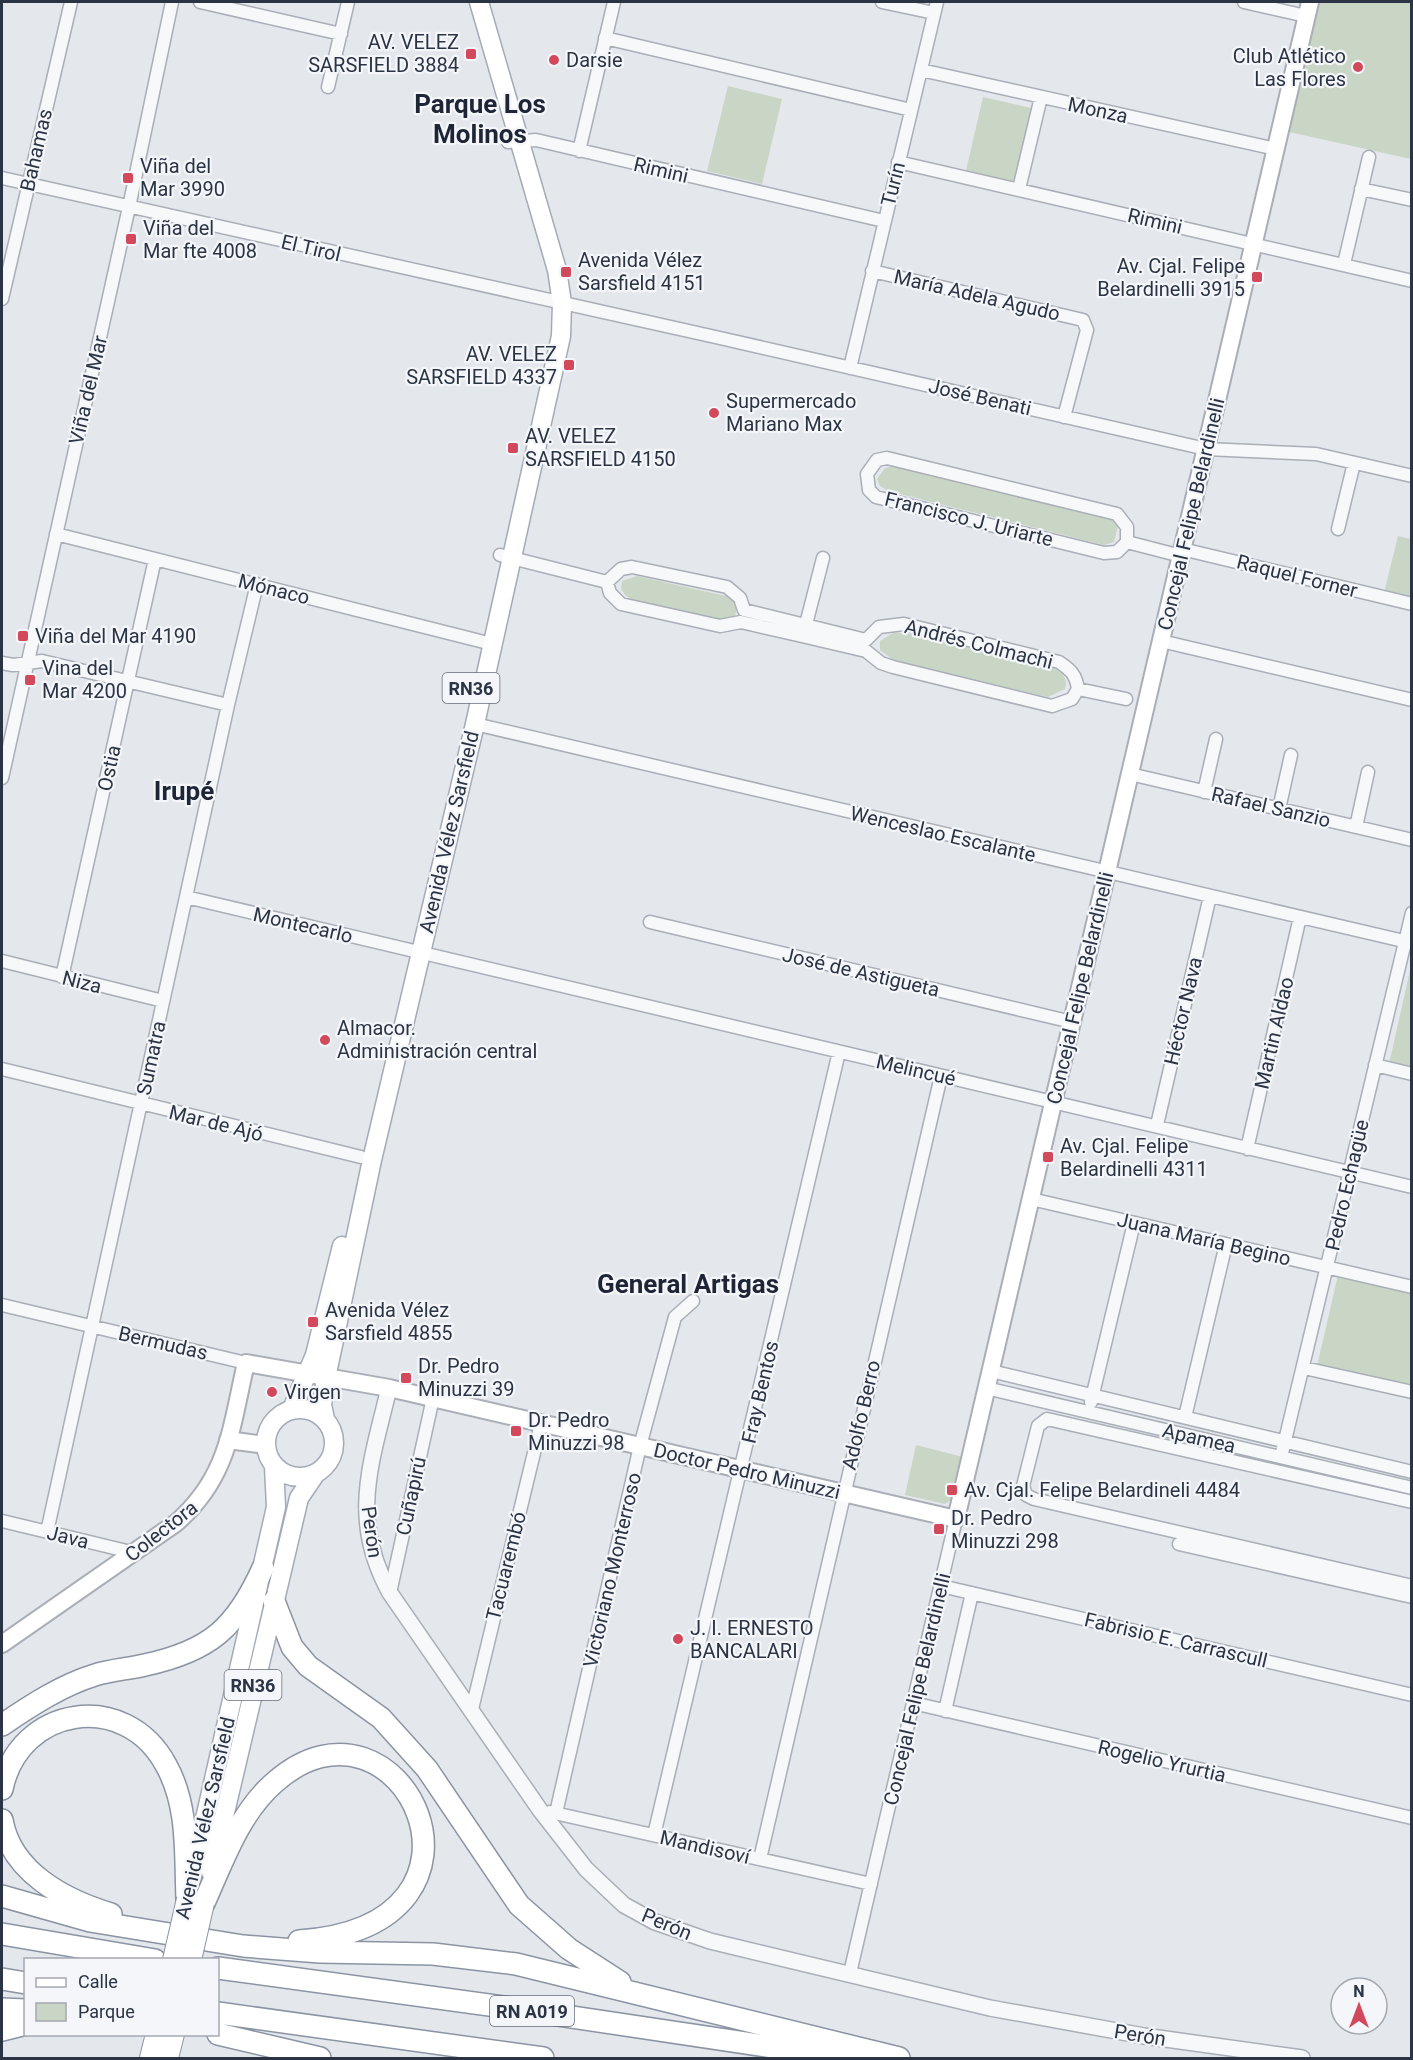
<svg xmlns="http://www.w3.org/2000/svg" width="1413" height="2060" viewBox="0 0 1413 2060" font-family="Roboto,sans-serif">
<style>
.green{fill:#c9d6c5}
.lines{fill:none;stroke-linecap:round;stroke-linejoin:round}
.minor-casing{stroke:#a9aeb7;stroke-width:15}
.tertiary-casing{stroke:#a9aeb7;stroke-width:18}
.secondary-casing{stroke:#a9aeb7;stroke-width:20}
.primary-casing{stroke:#a3abb8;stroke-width:21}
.trunk-casing{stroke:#8b94a3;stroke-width:22}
.motorway-casing{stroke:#8b94a3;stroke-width:24}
.minor{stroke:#f7f8fa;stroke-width:12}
.tertiary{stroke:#f7f8fa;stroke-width:15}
.secondary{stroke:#fff;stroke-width:16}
.primary{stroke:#fff;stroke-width:18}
.trunk{stroke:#fff;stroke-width:20}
.motorway{stroke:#fff;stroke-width:21}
.trunk-bridge-casing{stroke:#8b94a3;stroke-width:22;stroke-linecap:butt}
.trunk-bridge{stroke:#fff;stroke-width:20}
.poi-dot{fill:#d1495b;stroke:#f4f6f9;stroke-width:2}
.labels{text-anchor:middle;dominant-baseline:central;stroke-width:4.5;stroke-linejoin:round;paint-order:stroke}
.shield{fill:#f4f6f9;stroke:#676e7b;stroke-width:1.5}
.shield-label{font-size:18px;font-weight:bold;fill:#2b3445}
.poi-label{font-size:20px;fill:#2b3445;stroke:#f4f6f9;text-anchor:start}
.street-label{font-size:20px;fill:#2b3445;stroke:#f4f6f9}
.district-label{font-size:26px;font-weight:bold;fill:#1d2536;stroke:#f4f6f9}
</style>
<rect width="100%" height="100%" fill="#e4e7ec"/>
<path class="green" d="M1319,2H1411V159L1289,132Z
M728,86L782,99L762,184L707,171Z
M983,97L1035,109L1017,187L965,175Z
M894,466L1113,519L1118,526L1114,542L1104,545L888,491L880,486L877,479L885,468Z
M1398,536L1411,539V599L1384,593Z
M637,576L726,596L737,605L735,618L721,620L635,601L626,596L621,589L622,581Z
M893,633H907L1046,665C1058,669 1069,675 1065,689L1048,697L907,665L892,659L880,650V641Z
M1411,966V1070L1389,1064Z
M1338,1275L1411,1291V1387L1317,1366Z
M916,1445L963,1457L955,1497L945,1504L905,1495Z"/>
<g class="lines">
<g class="minor-casing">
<path id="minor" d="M200,2L341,34
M882,2L934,13
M1244,2L1306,16
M605,38L911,110
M921,70L1276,149
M328,87L348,2
M508,142L536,140L884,221
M579,151L614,2
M898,162L1412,281
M2,178L720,338L1206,449L1316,454L1412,476
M1019,189L1041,97
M1361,189L1412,200
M1344,264L1369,157
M872,271L1083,320L1087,330L1064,417
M2,299L71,2
M850,368L937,2
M887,458L1117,514L1127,527V542L1117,552L1104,553L876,497L869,490L867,474L877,460Z
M1338,529L1354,463
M56,534L492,644
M1127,542L1181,556
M1182,549L1412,604
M500,555L607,582
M632,567L727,587L740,598L744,610L866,640L879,627L904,624L1059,662C1071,670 1076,675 1078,689L1072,699L1052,706L893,667L881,663L866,651L802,636L741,622L720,626L621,604L610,593L607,582L621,569Z
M804,632L823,558
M1161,641L1412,700
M2,663L13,665L42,661L228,705
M1078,689L1126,699
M475,724L1412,943
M1130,774L1412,840
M2,778L129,207L172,2
M1204,792L1216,739
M1279,809L1291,755
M1356,827L1368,772
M186,897L1412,1187
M650,922L1072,1022
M2,961L163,1001
M62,977L155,559
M1375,1065L1412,1074
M2,1069L361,1157
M1157,1125L1210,896
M1247,1149L1300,917
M1031,1199L1412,1287
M2,1305L246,1363
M1304,1368L1412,1392
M991,1371L1412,1472
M986,1388L1412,1488
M1091,1402L1134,1223
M1185,1417L1226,1244
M1281,1457L1412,913
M1412,1502L1047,1419L1038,1426L1023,1486L1026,1495L1034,1499L1412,1586
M2,1521L135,1553
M47,1532L228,705L257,584
M1179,1544L1412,1597
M941,1586L1412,1695
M390,1593L433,1398
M913,1703L1412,1818
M472,1709L541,1424
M945,1711L972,1593
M550,1812L871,1884
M556,1813L640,1446L675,1317L693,1301
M654,1835L839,1052
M760,1859L941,1076
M850,1973L956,1519"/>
</g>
<g class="tertiary-casing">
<path id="tertiary" d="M389,1388C371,1464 349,1519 390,1593L540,1810L586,1869L624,1905L655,1922L710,1941L990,2008L1144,2036L1302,2058"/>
</g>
<g class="secondary-casing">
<path id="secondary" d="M228,1440L265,1445
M2,1644L176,1523C229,1477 231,1427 246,1363L389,1388L956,1519L1310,2"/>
</g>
<g class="primary-casing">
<path id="primary" d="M266 1443a34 34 0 1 1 68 0a34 34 0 1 1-68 0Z
M292,1409L315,1355L342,1246
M325,1419L322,1405L326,1378L372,1160L475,724L561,336L562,303L557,270L479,2
M211,1872L299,1498L316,1473
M191,1880L276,1507L274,1466"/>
</g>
<g class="trunk-casing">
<path id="trunk" d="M150,2058L156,2034
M168,2058L174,2034"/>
</g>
<g class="motorway-casing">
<path id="motorway" d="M274,1601L292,1647L308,1666L381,1718L427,1769L519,1905L569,1949L620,1982
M2,1725C30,1706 62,1685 95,1675C111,1670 128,1669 145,1665C210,1651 236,1628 263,1568
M2,1789C19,1706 125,1689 166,1765C189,1806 185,1854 187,1899
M2,1820C11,1872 64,1900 111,1914
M2,1896L90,1921L243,1946L320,1952L433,1954L516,1964L899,2058
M204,1903C223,1861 239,1813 275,1782C400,1672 523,1926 299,1941
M2,1934L155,1960
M218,1968L518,2009L846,2058
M2,1979L26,1983
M2,2009L26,2010
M218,2013L543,2058
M2,2030L26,2024
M218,2034L320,2058"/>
</g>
<use href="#minor" class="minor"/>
<use href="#tertiary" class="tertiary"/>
<use href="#secondary" class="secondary"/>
<use href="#primary" class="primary"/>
<use href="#trunk" class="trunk"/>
<use href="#motorway" class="motorway"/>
<g class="trunk-bridge-casing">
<path id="trunk-bridge" d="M173,1960L187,1899
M191,1960L204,1903"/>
</g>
<use href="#trunk-bridge" class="trunk-bridge"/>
</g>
<g class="poi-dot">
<rect x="465" y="48" width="12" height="12" rx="3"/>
<circle cx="554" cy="60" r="6"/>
<circle cx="1358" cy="67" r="6"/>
<rect x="122" y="172" width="12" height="12" rx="3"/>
<rect x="125" y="233" width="12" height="12" rx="3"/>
<rect x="560" y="266" width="12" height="12" rx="3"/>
<rect x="1251" y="271" width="12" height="12" rx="3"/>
<rect x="563" y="359" width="12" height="12" rx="3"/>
<circle cx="714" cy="413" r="6"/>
<rect x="507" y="442" width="12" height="12" rx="3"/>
<rect x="17" y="630" width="12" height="12" rx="3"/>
<rect x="24" y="674" width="12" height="12" rx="3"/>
<circle cx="325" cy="1040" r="6"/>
<rect x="1042" y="1151" width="12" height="12" rx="3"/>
<rect x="307" y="1316" width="12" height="12" rx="3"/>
<rect x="400" y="1372" width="12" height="12" rx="3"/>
<circle cx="272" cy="1392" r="6"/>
<rect x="510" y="1425" width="12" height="12" rx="3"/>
<rect x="946" y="1484" width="12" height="12" rx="3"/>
<rect x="933" y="1523" width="12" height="12" rx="3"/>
<circle cx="678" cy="1639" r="6"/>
</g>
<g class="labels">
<g class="shield">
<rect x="442.5" y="673" width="57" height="30" rx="4.5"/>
<rect x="224.5" y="1670" width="57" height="30" rx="4.5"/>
<rect x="490" y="1996" width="84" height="30" rx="4.5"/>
</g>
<g class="shield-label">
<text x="471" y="688">RN36</text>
<text x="253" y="1685">RN36</text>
<text x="532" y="2011">RN A019</text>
</g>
<g class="poi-label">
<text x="459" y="42" text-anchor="end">AV. VELEZ<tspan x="459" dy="23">SARSFIELD 3884</tspan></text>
<text x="1346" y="56" text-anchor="end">Club Atlético<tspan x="1346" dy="23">Las Flores</tspan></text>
<text x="566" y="60">Darsie</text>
<text x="140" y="166">Viña del<tspan x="140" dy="23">Mar 3990</tspan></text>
<text x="143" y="228">Viña del<tspan x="143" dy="23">Mar fte 4008</tspan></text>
<text x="578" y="260">Avenida Vélez<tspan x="578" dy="23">Sarsfield 4151</tspan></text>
<text x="1245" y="266" text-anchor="end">Av. Cjal. Felipe<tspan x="1245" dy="23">Belardinelli 3915</tspan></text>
<text x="557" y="354" text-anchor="end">AV. VELEZ<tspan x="557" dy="23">SARSFIELD 4337</tspan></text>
<text x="726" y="401">Supermercado<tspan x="726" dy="23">Mariano Max</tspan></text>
<text x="525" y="436">AV. VELEZ<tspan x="525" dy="23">SARSFIELD 4150</tspan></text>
<text x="35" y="636">Viña del Mar 4190</text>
<text x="42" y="668">Vina del<tspan x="42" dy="23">Mar 4200</tspan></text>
<text x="337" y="1028">Almacor.<tspan x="337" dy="23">Administración central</tspan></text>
<text x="1060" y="1146">Av. Cjal. Felipe<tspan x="1060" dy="23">Belardinelli 4311</tspan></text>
<text x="325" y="1310">Avenida Vélez<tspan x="325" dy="23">Sarsfield 4855</tspan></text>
<text x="418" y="1366">Dr. Pedro<tspan x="418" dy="23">Minuzzi 39</tspan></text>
<text x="284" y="1392">Virgen</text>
<text x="528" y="1420">Dr. Pedro<tspan x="528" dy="23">Minuzzi 98</tspan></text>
<text x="964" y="1490">Av. Cjal. Felipe Belardineli 4484</text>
<text x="951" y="1518">Dr. Pedro<tspan x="951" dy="23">Minuzzi 298</tspan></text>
<text x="690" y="1628">J. I. ERNESTO<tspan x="690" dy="23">BANCALARI</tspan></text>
</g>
<g class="street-label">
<text transform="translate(1098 110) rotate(12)">Monza</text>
<text transform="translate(36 150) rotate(-77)">Bahamas</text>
<text transform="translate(661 170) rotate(13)">Rimini</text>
<text transform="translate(893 184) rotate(-76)">Turín</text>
<text transform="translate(1155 221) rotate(13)">Rimini</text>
<text transform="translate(311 248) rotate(13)">El Tirol</text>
<text transform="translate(977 295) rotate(13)">María Adela Agudo</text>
<text transform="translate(88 390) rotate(-77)">Viña del Mar</text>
<text transform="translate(980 397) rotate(13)">José Benati</text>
<text transform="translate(1191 514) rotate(-77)">Concejal Felipe Belardinelli</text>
<text transform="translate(969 519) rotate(14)">Francisco J. Uriarte</text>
<text transform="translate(1297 576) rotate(14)">Raquel Forner</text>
<text transform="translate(274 589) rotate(14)">Mónaco</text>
<text transform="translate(979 644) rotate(14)">Andrés Colmachi</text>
<text transform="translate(109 768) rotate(-78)">Ostia</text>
<text transform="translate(1271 807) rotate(13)">Rafael Sanzio</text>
<text transform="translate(449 832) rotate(-77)">Avenida Vélez Sarsfield</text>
<text transform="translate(943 834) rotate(13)">Wenceslao Escalante</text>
<text transform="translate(303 925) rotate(13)">Montecarlo</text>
<text transform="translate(861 972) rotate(13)">José de Astigueta</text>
<text transform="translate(82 982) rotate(14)">Niza</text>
<text transform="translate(1080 988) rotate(-77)">Concejal Felipe Belardinelli</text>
<text transform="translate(1183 1011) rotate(-77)">Héctor Nava</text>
<text transform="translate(1274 1033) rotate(-77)">Martin Aldao</text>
<text transform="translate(151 1058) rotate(-78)">Sumatra</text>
<text transform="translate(916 1070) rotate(13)">Melincué</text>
<text transform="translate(216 1123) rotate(14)">Mar de Ajó</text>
<text transform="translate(1347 1185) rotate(-77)">Pedro Echagüe</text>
<text transform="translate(1204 1239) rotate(13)">Juana María Begino</text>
<text transform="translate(163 1343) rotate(13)">Bermudas</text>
<text transform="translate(760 1392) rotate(-77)">Fray Bentos</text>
<text transform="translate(861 1415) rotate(-77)">Adolfo Berro</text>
<text transform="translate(1199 1438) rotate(13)">Apamea</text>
<text transform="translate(747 1471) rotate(13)">Doctor Pedro Minuzzi</text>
<text transform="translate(411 1496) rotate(-78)">Cuñapirú</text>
<text transform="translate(161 1531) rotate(-38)">Colectora</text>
<text transform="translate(372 1532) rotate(82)">Perón</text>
<text transform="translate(68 1537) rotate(14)">Java</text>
<text transform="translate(506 1566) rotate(-76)">Tacuarembó</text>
<text transform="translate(612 1570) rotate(-77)">Victoriano Monterroso</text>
<text transform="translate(1176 1640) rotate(13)">Fabrisio E. Carrascull</text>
<text transform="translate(917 1689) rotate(-77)">Concejal Felipe Belardinelli</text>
<text transform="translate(1162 1761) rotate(13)">Rogelio Yrurtia</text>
<text transform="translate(205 1818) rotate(-77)">Avenida Vélez Sarsfield</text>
<text transform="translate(705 1847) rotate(13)">Mandisoví</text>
<text transform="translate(667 1924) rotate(23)">Perón</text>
<text transform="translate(1140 2035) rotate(9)">Perón</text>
</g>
<g class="district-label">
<text x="480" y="104">Parque Los<tspan x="480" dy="30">Molinos</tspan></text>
<text x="184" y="791">Irupé</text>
<text x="688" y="1284">General Artigas</text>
</g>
</g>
<rect width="1413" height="2060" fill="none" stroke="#2b3445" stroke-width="6"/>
<rect x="24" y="1958" width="195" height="78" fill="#f4f6f9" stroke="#a4a8b1" stroke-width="1.5"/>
<rect x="36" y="1978" width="30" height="9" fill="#ffffff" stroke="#a4a8b1" stroke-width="1.5"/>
<text x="78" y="1988" font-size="18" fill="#2b3445">Calle</text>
<rect x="36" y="2003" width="30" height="18" fill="#c9d6c5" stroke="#a4a8b1" stroke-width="1.5"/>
<text x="78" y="2018" font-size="18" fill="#2b3445">Parque</text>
<g transform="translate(1359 2006)"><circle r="28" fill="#f4f6f9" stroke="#a4a8b1" stroke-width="1.5"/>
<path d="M0-4.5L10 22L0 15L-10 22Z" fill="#d1495b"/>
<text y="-9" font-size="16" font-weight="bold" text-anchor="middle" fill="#2b3445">N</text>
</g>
</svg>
